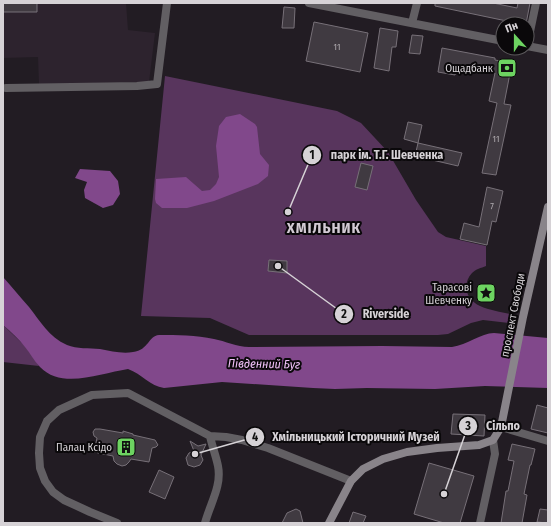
<svg xmlns="http://www.w3.org/2000/svg" width="551" height="526" viewBox="0 0 551 526" font-family="'Fira Sans Condensed',sans-serif">
<style>
.built{fill:#2d232e}
.green{fill:#58355d}
.water{fill:#81488b}
.building{fill:#403a41;stroke:#777078}
.lines{fill:none;stroke-linecap:round;stroke-linejoin:round}
.minor{stroke:#625f63;stroke-width:8}
.secondary{stroke:#89848a;stroke-width:8}
.labels{text-anchor:middle;dominant-baseline:central;stroke-width:4;stroke-linejoin:round;paint-order:stroke}
.number-label{font-size:9px;fill:#b0acb1}
.poi-label{font-size:11px;fill:#d6d2d6;stroke:#0a080a;text-anchor:end}
.street-label{font-size:11px;fill:#d6d2d6;stroke:#0a080a}
.water-label{font-size:12px;font-style:italic;fill:#f2c2fa;stroke:#0a080a}
.district-label{font-size:15px;font-weight:bold;letter-spacing:1px;fill:#d2cad3;stroke:#0a080a}
.leader{fill:none;stroke:#d6d2d6;stroke-width:1.5}
.callout-dot{fill:#d6d2d6;stroke:#0a080a;stroke-width:1.5}
.mark-label{font-size:12px;text-anchor:middle;font-weight:bold;fill:#111}
.callout-label{font-size:12px;text-anchor:middle;font-weight:bold;fill:#d6d2d6;stroke:#0a080a;stroke-width:4;stroke-linejoin:round;paint-order:stroke}
</style>
<rect width="100%" height="100%" fill="#221c23"/>
<path class="built" d="M3,3H126L128,30L155,33L149,82L39,84L38,57L3,58Z"/>
<path class="green" d="M165,76L337,111L361,123L388,152L416,200L438,232L446,237L486,246V266C481,268 476,269 472,273C461,285 467,300 480,306C489,310 501,312 510,314L509,323L483,320L471,323L448,334L438,335H249L210,318L141,316Z
M3,325L26,347L39,366L3,362Z"/>
<path class="water" d="M240,114L255,124L257,127L260,154L269,165L268,176L258,184L214,201L187,208H162L156,203L155,199L156,179L186,177L202,191L210,190L216,184L219,177L216,146L219,126L226,117Z
M80,169L110,171L118,181L120,194L113,205L103,208L85,198L84,190L87,182L75,178Z
M3,277C12,287 20,297 29,307C40,321 49,337 67,345C77,349 89,348 100,349C111,351 122,354 133,352C149,350 148,336 159,335C177,335 196,335 214,339C225,341 237,347 249,347L382,346L452,347C467,345 481,333 494,333L548,338V388L485,386L435,389L367,388L335,389L313,388L222,382L164,388C150,386 142,374 128,369C101,373 62,390 40,367C34,361 30,353 25,347C19,339 11,332 3,325Z"/>
<path class="building" d="M3,3H37V12H3Z
M435,3H493L517,8L518,3H530L526,24H521L435,6Z
M284,7L295,8L294,28H282Z
M314,22L368,33L360,72L306,61Z
M380,28L398,31L396,47H392L389,71L374,68Z
M412,35L423,36L420,54L409,53Z
M442,48L495,58V60L512,63L504,104L511,105L496,175L482,173L497,103L489,101L495,73L457,66L455,75L438,72Z
M408,122L422,125L418,143L404,139Z
M418,143L462,153L458,166L415,156Z
M361,163L373,166L367,190L355,187Z
M487,187L503,191L496,222L492,221L487,245L460,239L464,223L479,227Z
M269,260L287,261V273L268,271Z
M537,405L548,408V433L531,429Z
M453,414L485,415L484,436L451,434Z
M95,429H100L123,433V431L133,434V435L155,440L158,445L156,447L152,448L149,462L131,459L129,462L126,465L122,466L117,464L114,461L113,456L94,452L97,438L94,436L93,432Z
M190,441L198,446L206,444L201,455L203,460L200,465L194,467L188,465L186,458L189,453L194,451Z
M512,444L535,449L531,465H530L524,494L527,495L522,523H501L506,491H508L514,461L508,460Z
M429,463L474,476L460,523H444L414,514Z
M159,470L174,477L165,499L149,492Z
M296,509L300,511L303,523H282L287,513Z
M540,509L548,510V523L537,522Z
M353,512L366,516L363,523H349Z"/>
<g class="lines">
<path class="minor" d="M309,3L503,41
M412,23L417,3
M527,46L536,3
M527,46L548,50
M6,88L137,86L157,84L167,3
M501,427L548,441
M117,523L90,512L64,500L53,492L45,481L40,468L39,453L40,437L47,421L59,410L92,395L128,393L210,436L226,437L242,440L268,448L351,481
M205,523C210,504 222,486 218,466C216,456 212,446 210,436
M480,523L495,454L493,440"/>
<path class="secondary" d="M329,523L351,481L363,469L383,459L407,452L437,448L479,445L493,440L501,427L523,317L548,207"/>
</g>
<defs>
<g id="bank-square" transform="scale(1)"><rect x="-9" y="-9" width="18" height="18" rx="4" fill="#6dd361" stroke="#0a080a"/><path d="M-6-4H6V4H-6ZM0-2.3a2.3 2.3 0 1 0 0 4.6a2.3 2.3 0 1 0 0-4.6Z" fill="#111"/></g>
<g id="sight-square" transform="scale(1)"><rect x="-9" y="-9" width="18" height="18" rx="4" fill="#6dd361" stroke="#0a080a"/><path d="M0-6L1.8-2.2L6-1.7L2.9 1.2L3.7 5.4L0 3.3L-3.7 5.4L-2.9 1.2L-6-1.7L-1.8-2.2Z" fill="#111"/></g>
<g id="building-square" transform="scale(1)"><rect x="-9" y="-9" width="18" height="18" rx="4" fill="#6dd361" stroke="#0a080a"/><path d="M-4-6H4V6H1V3H-1V6H-4ZM-2.5-4.3h1.7v1.8h-1.7ZM.8-4.3h1.7v1.8H.8ZM-2.5-1h1.7V.8h-1.7ZM.8-1h1.7V.8H.8Z" fill="#111"/></g>
</defs>
<g fill-rule="evenodd">
<use href="#bank-square" x="507" y="68"/>
<use href="#sight-square" x="486" y="293"/>
<use href="#building-square" x="126" y="447"/>
</g>
<g class="labels">
<g class="number-label">
<text x="337" y="47">11</text>
<text x="496" y="139">11</text>
<text x="492" y="206">7</text>
</g>
<g class="poi-label">
<text x="493" y="68">Ощадбанк</text>
<text x="472" y="287">Тарасові<tspan x="472" dy="13">Шевченку</tspan></text>
<text x="112" y="447">Палац Ксідо</text>
</g>
<g class="street-label">
<text transform="translate(513 315) rotate(-79)">проспект Свободи</text>
</g>
<g class="water-label">
<text transform="translate(264 364) rotate(1)">Південний Буг</text>
</g>
<g class="district-label">
<text x="324" y="228">ХМІЛЬНИК</text>
</g>
</g>
<path class="leader" d="M288 212L312 155M278 266L344 314M444 494L468 426M195 454L255 437"/>
<g class="callout-dot">
<circle cx="288" cy="212" r="4"/>
<circle cx="278" cy="266" r="4"/>
<circle cx="444" cy="494" r="4"/>
<circle cx="195" cy="454" r="4"/>
<circle cx="312" cy="155" r="10"/>
<circle cx="344" cy="314" r="10"/>
<circle cx="468" cy="426" r="10"/>
<circle cx="255" cy="437" r="10"/>
</g>
<g class="mark-label">
<text x="312" y="159">1</text>
<text x="344" y="318">2</text>
<text x="468" y="430">3</text>
<text x="255" y="441">4</text>
</g>
<g class="callout-label">
<text x="387" y="159">парк ім. Т.Г. Шевченка</text>
<text x="386" y="318">Riverside</text>
<text x="503" y="430">Сільпо</text>
<text x="356" y="441">Хмільницький Історичний Музей</text>
</g>
<rect width="551" height="526" fill="none" stroke="#d6d2d6" stroke-width="8"/>
<g transform="translate(515 36) rotate(339)"><circle r="19" fill="#0a080a" stroke="#5c595c"/>
<path d="M0-3L7 15L0 10L-7 15Z" fill="#6dd361"/>
<text y="-6" font-size="11" font-weight="bold" text-anchor="middle" fill="#d6d2d6">Пн</text>
</g>
</svg>
